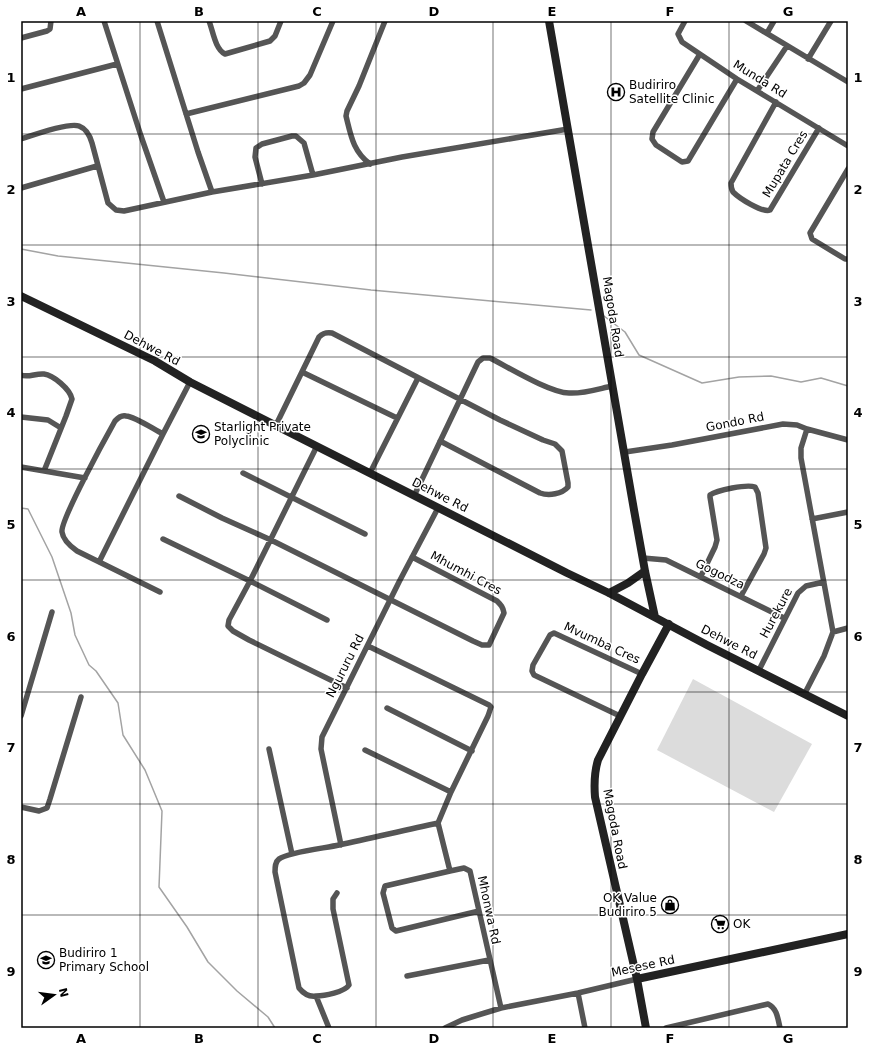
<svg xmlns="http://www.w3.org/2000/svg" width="869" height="1049" viewBox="0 0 869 1049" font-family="'DejaVu Sans',sans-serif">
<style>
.green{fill:#dcdcdc}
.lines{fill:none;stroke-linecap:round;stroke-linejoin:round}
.stream{stroke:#a3a3a3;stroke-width:1.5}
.street{stroke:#555;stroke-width:5.5}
.secondary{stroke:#222;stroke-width:8}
.grid{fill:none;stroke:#000;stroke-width:1;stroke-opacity:0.55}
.labels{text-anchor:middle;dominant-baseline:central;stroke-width:3;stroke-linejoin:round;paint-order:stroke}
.street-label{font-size:12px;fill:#000;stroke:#fff}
.poi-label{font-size:12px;fill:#000;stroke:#fff;text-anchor:start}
.neatline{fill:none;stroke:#000;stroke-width:1.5}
.grid-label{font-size:13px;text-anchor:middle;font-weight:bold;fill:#000}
</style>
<rect width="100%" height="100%" fill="#fff"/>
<path class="green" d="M693,679L812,744L774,812L657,750Z"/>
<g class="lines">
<path class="stream" d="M21,249L58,256L224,273L371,290L591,310
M604,316L625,332L639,355L702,383L739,377L771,376L801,382L821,378L848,386
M21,508L28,509L52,557L71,613L75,635L89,665L96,671L118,703L123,735L145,770L162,811L159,887L187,927L208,962L237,991L268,1017L275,1028"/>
<path class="street" d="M104,21L141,136L164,202
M157,21L198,152L212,192
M209,21C213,31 215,49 225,54L270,41L275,36L281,21
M685,21L678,34L682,42L737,79L848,146
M746,21L848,82
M767,33L774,21
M21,38L47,31L50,29L51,21
M700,54L653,132L652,139L656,145L682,162L688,161L737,79
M808,59L831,21
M21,89L117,64
M757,91L787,46
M776,102L731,183C731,186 731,189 733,192C739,198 762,213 770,210L819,128
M186,114L299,86L304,83L310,75L333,21
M21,139C33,135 69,122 79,126C87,129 90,136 92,143L108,203L116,210L124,211L212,192L313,175L402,157L568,129
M370,164C353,151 351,136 346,116L347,111L359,86L385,21
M848,169L810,233L812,239L845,259H848
M262,184L255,157L256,148L262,144L292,136H296L304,143L313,175
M21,188L97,166
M302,372L397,418
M21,375C28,378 36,373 44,374C53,375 70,389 72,399L66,416L44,471
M21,417L48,420L61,428
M276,425L319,337C323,333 326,332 332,333L500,420L543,440L555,444L562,451L568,483V487C562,494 549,496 540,493L440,441
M807,429L801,448V458L833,632
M317,446L250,581L229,620L228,626L233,631L249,640L347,688
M625,452L672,445L783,424L797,425L807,429L848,440
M21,467L85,478
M243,473L365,534
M370,473L418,378
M179,496L222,518L271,540L473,641L482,645H489L504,613C503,607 501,605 497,601L412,557
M414,496L478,362L483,358H490C508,367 550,393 569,393C583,394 598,389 612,386
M812,519L848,512
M163,539L250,581L327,620
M643,558L666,560L784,618
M99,562L163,434L190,382
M701,576L715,547L717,540L710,497V495C717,490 747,484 755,487L758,493L766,548L764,554L741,596
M160,592L77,551C70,546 63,540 62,532C60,521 106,437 115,421C118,418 121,415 126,416C136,417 153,429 163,434
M368,646L489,705L491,707L488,716L451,792L438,823L450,871L464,868L470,871L501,1008
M759,670L798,593L806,586L824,582
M805,693L824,656L833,632L848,628
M387,708L472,751
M21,716L52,612
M620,716L534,675L532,671L533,665L550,635L554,633L642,674
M269,749L292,854
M365,750L451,792
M21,807L39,811L47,808L50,799L81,697
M341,845L321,749L322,737L399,582L438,508
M450,871L385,886L383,893L392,928L396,931L479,911
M337,893L333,899V909L349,985C345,992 324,996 316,996C309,997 303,993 299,988L275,872C275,867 275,862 279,859C288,852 326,848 339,845C372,838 405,830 438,823
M407,976L489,960
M578,993L585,1028
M316,996L329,1028
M445,1028L462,1020L501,1008L578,993L637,979
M666,1028L768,1004C777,1008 778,1019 780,1028"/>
<path class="secondary" d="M549,21L634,510L645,571L655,617
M21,296L155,361L190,382L567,573L609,593L707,645L848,716
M609,593L628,583L645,571
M637,979L848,934
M646,1028L637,979L595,797C594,784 594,773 598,760L642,674L669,624"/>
</g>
<path class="grid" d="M140,21V1028M258,21V1028M376,21V1028M493,21V1028M611,21V1028M729,21V1028M21,134H848M21,245H848M21,357H848M21,469H848M21,580H848M21,692H848M21,804H848M21,915H848"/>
<defs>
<g id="hospital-ring" transform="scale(0.9)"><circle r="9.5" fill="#fff" stroke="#000" stroke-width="1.5"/><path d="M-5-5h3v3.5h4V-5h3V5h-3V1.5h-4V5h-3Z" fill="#000"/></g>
<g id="school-ring" transform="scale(0.9)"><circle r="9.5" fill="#fff" stroke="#000" stroke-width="1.5"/><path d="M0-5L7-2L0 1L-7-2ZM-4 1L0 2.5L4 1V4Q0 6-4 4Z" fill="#000"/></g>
<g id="shop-ring" transform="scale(0.9)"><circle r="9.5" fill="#fff" stroke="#000" stroke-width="1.5"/><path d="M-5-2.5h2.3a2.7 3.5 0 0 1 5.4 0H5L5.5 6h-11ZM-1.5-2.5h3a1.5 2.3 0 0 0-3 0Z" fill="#000"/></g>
<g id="supermarket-ring" transform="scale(0.9)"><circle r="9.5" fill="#fff" stroke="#000" stroke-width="1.5"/><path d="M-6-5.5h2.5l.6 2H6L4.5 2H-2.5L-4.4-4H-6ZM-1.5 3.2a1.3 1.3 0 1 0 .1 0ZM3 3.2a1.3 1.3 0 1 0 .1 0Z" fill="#000"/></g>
</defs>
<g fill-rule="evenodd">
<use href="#hospital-ring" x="616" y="92"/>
<use href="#school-ring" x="201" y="434"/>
<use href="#shop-ring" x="670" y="905"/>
<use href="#supermarket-ring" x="720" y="924"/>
<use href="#school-ring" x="46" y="960"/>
</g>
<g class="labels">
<g class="street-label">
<text transform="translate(760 79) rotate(32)">Munda Rd</text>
<text transform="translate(785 164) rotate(-59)">Mupata Cres</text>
<text transform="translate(613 317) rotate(81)">Magoda Road</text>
<text transform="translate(152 348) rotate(28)">Dehwe Rd</text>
<text transform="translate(735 422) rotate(-11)">Gondo Rd</text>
<text transform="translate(440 495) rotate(27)">Dehwe Rd</text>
<text transform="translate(466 573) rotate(28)">Mhumhi Cres</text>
<text transform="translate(720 574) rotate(26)">Gogodza</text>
<text transform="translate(776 613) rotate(-62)">Hurekure</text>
<text transform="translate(729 642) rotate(27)">Dehwe Rd</text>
<text transform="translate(602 643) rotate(25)">Mvumba Cres</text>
<text transform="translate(345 666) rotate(-63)">Ngururu Rd</text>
<text transform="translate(615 829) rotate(79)">Magoda Road</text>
<text transform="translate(489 910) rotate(78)">Mhonwa Rd</text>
<text transform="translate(643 966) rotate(-12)">Mesese Rd</text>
</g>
<g class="poi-label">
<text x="629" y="85">Budiriro<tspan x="629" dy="14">Satellite Clinic</tspan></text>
<text x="214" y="427">Starlight Private<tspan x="214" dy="14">Polyclinic</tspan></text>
<text x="657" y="898" text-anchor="end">OK Value<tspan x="657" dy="14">Budiriro 5</tspan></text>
<text x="733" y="924">OK</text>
<text x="59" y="953">Budiriro 1<tspan x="59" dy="14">Primary School</tspan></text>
</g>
</g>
<rect width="869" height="1049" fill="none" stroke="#ffffff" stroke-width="44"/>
<g transform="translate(54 995) rotate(76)" stroke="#ffffff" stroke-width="3" paint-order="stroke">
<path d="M0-3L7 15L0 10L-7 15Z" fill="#000000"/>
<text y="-6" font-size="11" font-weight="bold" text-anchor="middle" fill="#000000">N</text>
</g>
<rect x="22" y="22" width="825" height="1005" class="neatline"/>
<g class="grid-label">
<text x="81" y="16">A</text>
<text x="199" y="16">B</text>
<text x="317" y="16">C</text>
<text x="434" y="16">D</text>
<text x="552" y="16">E</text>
<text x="670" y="16">F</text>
<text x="788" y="16">G</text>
<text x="11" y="82">1</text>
<text x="858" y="82">1</text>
<text x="11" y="194">2</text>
<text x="858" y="194">2</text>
<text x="11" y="306">3</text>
<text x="858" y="306">3</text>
<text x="11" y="417">4</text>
<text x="858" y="417">4</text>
<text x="11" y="529">5</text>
<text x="858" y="529">5</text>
<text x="11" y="641">6</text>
<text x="858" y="641">6</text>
<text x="11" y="752">7</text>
<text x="858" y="752">7</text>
<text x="11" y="864">8</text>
<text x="858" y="864">8</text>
<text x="11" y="976">9</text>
<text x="858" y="976">9</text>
<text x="81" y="1043">A</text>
<text x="199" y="1043">B</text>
<text x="317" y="1043">C</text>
<text x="434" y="1043">D</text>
<text x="552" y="1043">E</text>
<text x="670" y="1043">F</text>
<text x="788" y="1043">G</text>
</g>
</svg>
